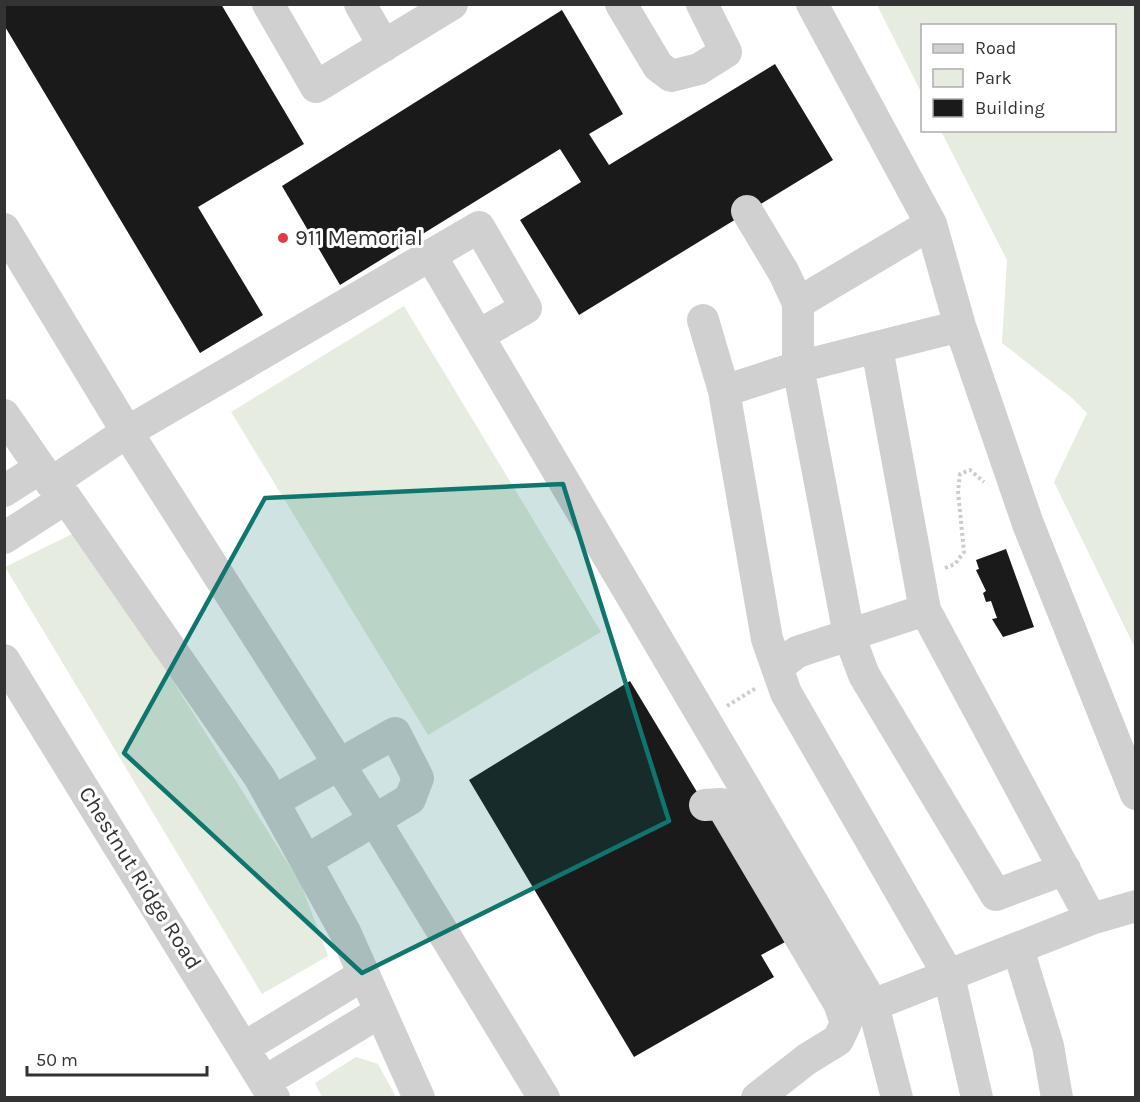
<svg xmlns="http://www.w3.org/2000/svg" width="1140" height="1102" viewBox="0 0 1140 1102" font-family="Karla,sans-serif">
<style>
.green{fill:#e6ecdf}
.building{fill:#1a1a1a}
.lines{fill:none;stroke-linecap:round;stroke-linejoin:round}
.path{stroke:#cdcdcd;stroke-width:4;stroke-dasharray:3 3;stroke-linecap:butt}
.minor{stroke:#d0d0d0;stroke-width:32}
.marked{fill:#0f766e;fill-opacity:0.2;stroke:#0f766e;stroke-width:4.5;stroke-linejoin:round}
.poi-dot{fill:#e63946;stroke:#fff;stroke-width:2}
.labels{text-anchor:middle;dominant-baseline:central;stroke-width:6;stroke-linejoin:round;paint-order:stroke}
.poi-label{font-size:22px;fill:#333;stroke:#fff;text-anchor:start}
.street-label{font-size:22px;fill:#333;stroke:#fff}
</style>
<rect width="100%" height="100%" fill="#fff"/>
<path class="green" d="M877,5H1135V648L1054,482L1087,413L1072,398L1002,343L1007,260L941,131L1114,130V26H922V94Z
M404,306L601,632L428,735L231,412Z
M78,531L301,884L328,956L262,994L5,567Z
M356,1057L378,1064L396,1097H322L315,1083Z"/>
<path class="building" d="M4,4H221L304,144L198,207L263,315L200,353L4,25Z
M562,10L623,114L589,134L609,165L775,64L833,160L579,315L520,220L581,182L560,149L340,285L282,186Z
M1006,549L1034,627L1003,637L992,619L997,618L991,601L986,602L983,593L986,591L976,570L979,569L976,560Z
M630,681L787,941L761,955L774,977L634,1057L469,780Z"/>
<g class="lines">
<path class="path" d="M945,568L955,564L964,552L958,491L960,474L970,470L984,482
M727,706L756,688"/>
<path class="minor" d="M268,4L316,87L452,4
M360,4L384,46
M621,4L658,66L671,76L699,69L726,52L702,4
M812,4L931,224L960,326L1028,524L1136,794
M747,211L784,273L798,303V367L849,635L864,675L996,895L1065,869
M4,229L127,432L374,819L544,1098
M431,256L873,1005L1091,919L1136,906
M798,303L931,224
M703,320L724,391L767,639L786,693L949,976L977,1098
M877,348L925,610L1091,919
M724,391L798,367L960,326
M4,415L51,483L66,498L260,778L345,932L419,1098
M51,483L127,432L479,227L526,308L479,335
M4,491L40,468
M4,538L66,498
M4,660L274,1098
M777,668L797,652L925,610
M274,801L395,733L418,778L410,799L307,860
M705,805L721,804L839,1003L846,1023L838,1040L807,1059L757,1098
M1018,949L1048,1046L1057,1098
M873,1005L897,1098
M245,1047L363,975
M264,1082L380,1012"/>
</g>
<path class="marked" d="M563,484L669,821L362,973L124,753L265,498Z"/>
<circle class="poi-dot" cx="283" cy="238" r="6"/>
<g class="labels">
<g class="poi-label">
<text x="295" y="238">911 Memorial</text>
</g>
<g class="street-label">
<text transform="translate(140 878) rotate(58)">Chestnut Ridge Road</text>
</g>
</g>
<rect width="1140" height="1102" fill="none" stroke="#333333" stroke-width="12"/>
<rect x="921" y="24" width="195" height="108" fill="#ffffff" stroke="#adadad" stroke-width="1.5"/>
<rect x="933" y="44" width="30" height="9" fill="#d0d0d0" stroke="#adadad" stroke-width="1.5"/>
<text x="975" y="54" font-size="18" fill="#333333">Road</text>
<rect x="933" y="69" width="30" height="18" fill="#e6ecdf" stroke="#adadad" stroke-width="1.5"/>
<text x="975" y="84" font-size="18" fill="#333333">Park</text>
<rect x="933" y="99" width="30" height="18" fill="#1a1a1a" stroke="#adadad" stroke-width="1.5"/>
<text x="975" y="114" font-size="18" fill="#333333">Building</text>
<path d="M27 1066v9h180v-9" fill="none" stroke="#333333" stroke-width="3"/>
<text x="36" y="1066" font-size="18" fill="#333333" stroke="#ffffff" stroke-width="4.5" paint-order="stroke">50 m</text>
</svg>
